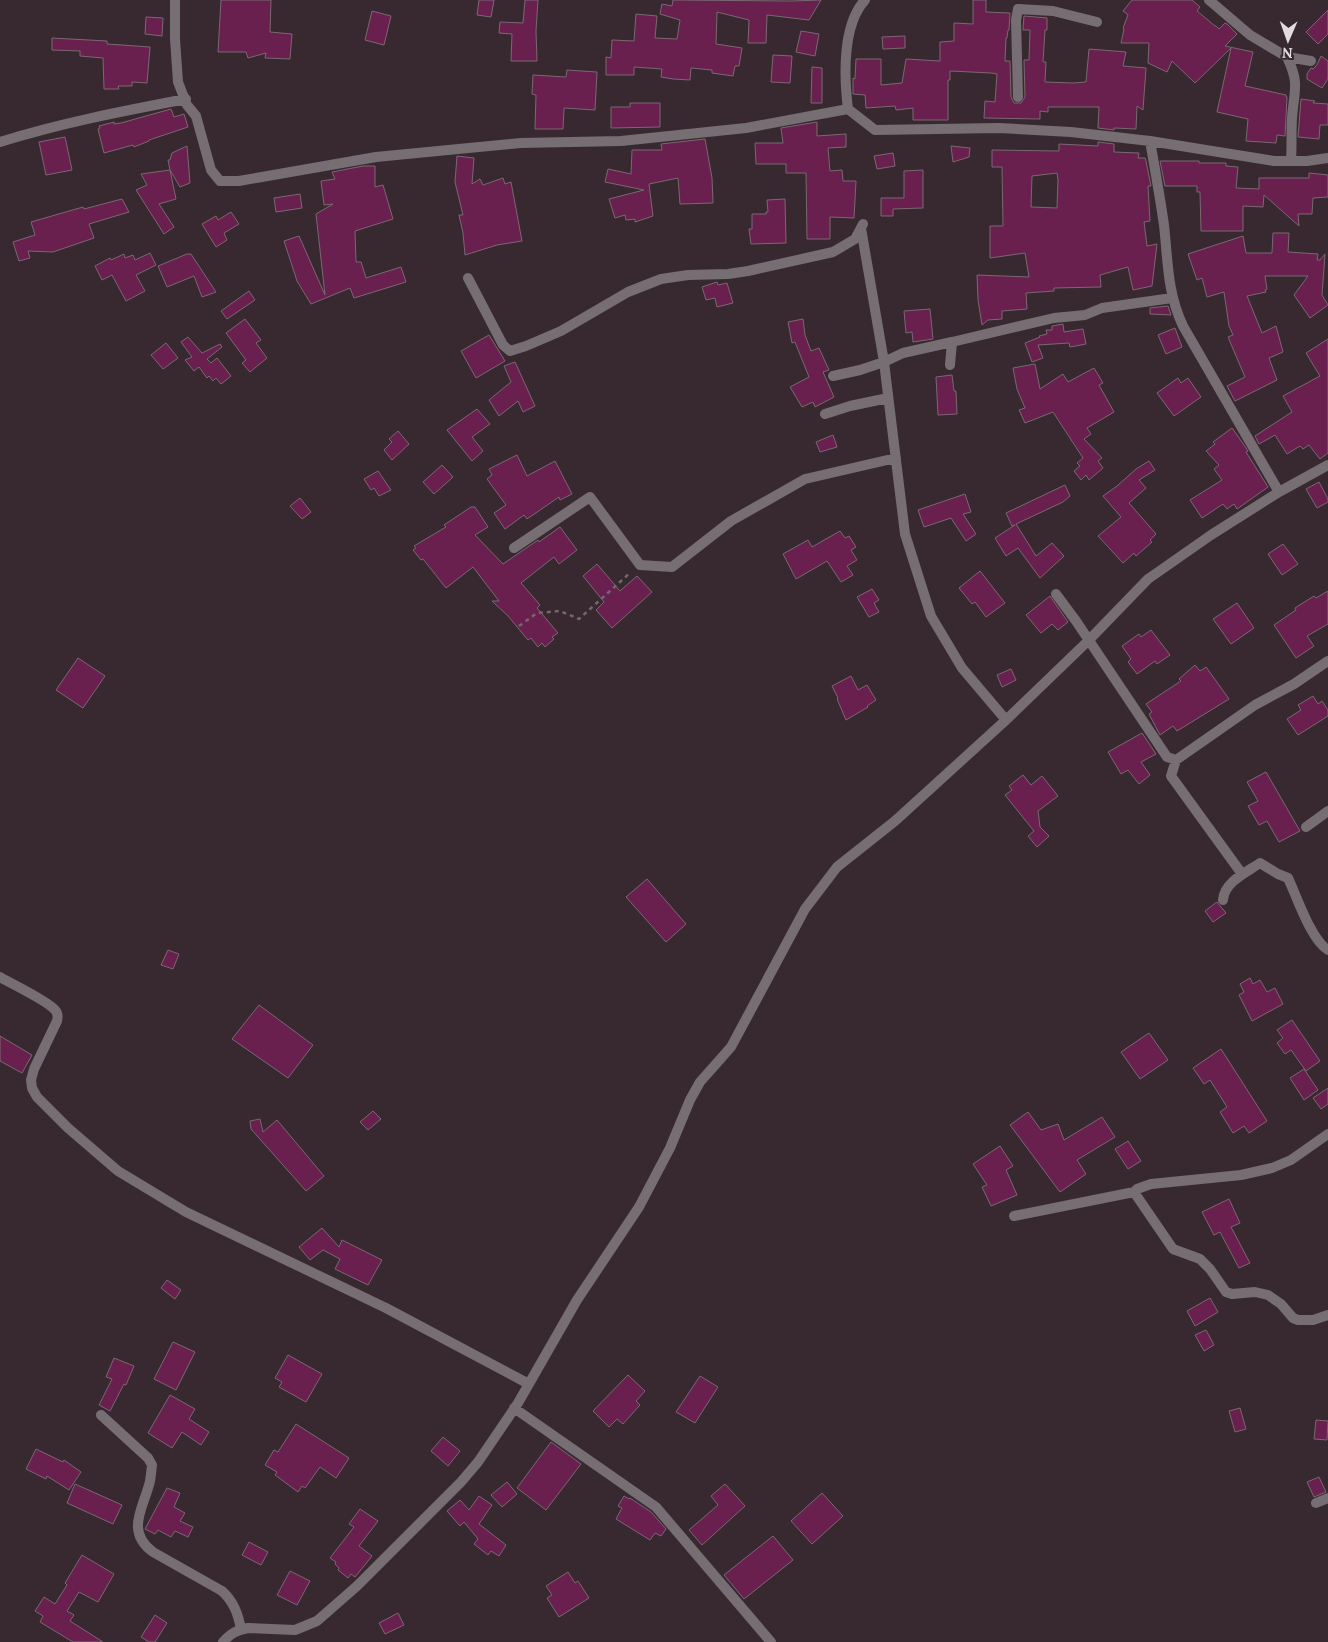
<svg xmlns="http://www.w3.org/2000/svg" width="1328" height="1642" viewBox="0 0 1328 1642" font-family="Lora,serif">
<style>
.building{fill:#6a204f;stroke:#796871;fill-rule:evenodd}
.lines{fill:none;stroke-linecap:round;stroke-linejoin:round}
.path{stroke:#74676e;stroke-width:2.5;stroke-dasharray:4 4;stroke-linecap:butt}
.minor{stroke:#766e72;stroke-width:10}
</style>
<rect width="100%" height="100%" fill="#382931"/>
<path class="building" d="M221,0H271L270,32L292,34L290,59L265,58L266,53L248,58L246,52H218Z
M479,0H494L491,17L477,15Z
M525,0H538L536,31L537,61H511L512,34L499,33L500,22L523,23Z
M673,0L791,1L821,0L809,20L767,15L766,43H748L749,20L717,12L716,44L742,48L739,66H735L733,76L712,73V70L691,68L690,80L673,79L661,77L662,69L634,67V75H606V57L611,58L612,40L634,41L636,14L657,16L655,38L677,39L680,20L660,14L662,4L672,6Z
M973,0H986V12L1010,13L1009,30H1008L1007,38H1006L1005,61H1010L1011,97L1014,103H1021L1025,97L1024,60H1029L1030,30H1023L1024,16L1047,18V30H1045L1043,62H1046L1045,82L1073,83L1086,82L1089,49L1126,52L1123,66L1146,68L1143,110L1137,106L1136,129L1114,128V130L1098,128L1099,107H1048V112L1040,111V119L984,118L985,101L995,102L997,74L991,73L950,71V80H948V120H913V108L896,110L895,106L866,108L865,95L853,94V78L855,79L856,59H881V85L902,83L906,59L940,61V42L954,41V23L973,24Z
M1132,0H1192L1200,7L1197,11L1215,26H1216L1219,29L1225,23L1227,24L1237,34L1225,46L1253,52L1245,86L1286,95V97H1287L1285,136L1277,135L1276,143L1246,141L1248,119L1217,112L1231,48L1195,83L1172,61L1167,72L1148,63L1149,43H1121L1124,29L1123,28L1128,15L1123,11Z
M1328,10V34L1318,44L1306,32Z
M372,11L391,16L384,45L365,40Z
M146,17L163,18L162,36L145,34Z
M801,31L819,34L815,56L796,52Z
M905,36V48L883,49L882,37Z
M52,38L107,41V44L150,47L147,83L132,82V86H118L119,89H104L103,58L80,56V51L52,50Z
M773,55L792,56L790,83L771,82Z
M1321,56L1328,61V79L1322,88L1307,79V74L1311,68L1313,69L1317,65Z
M812,67L822,68V103H811Z
M567,70L597,72L595,110L564,108L563,129H535L536,95L532,94L533,75L566,77Z
M1301,99L1315,101L1313,103L1328,104V125H1320L1319,139L1298,137Z
M630,103H660V127L611,128V107H630Z
M171,109L174,117L184,114L188,127L149,140V141L134,147L133,145L104,153L98,129L100,128L99,126L114,122V124L121,123Z
M817,122V136L846,134V147L828,148L830,171L842,170L843,181H856L854,218L830,217V239H807L806,173H786V164H756L755,143H783L781,128Z
M65,137L72,170L46,175L39,142Z
M705,139L712,178L713,203L680,204L678,178L649,184L653,216L635,222V219L626,220L625,215L615,218L609,199L644,190L605,182L608,169L631,174L632,150H662L661,144Z
M1098,142L1114,144V152L1139,153L1138,158H1145L1146,161L1151,186H1148L1150,221L1144,222L1147,246L1157,244L1152,286L1133,290L1128,267L1100,275L1101,287L1054,288V291L1026,293L1027,309L1002,311V319L988,320L982,325L978,300L977,275L1029,277L1025,253L990,258V226H1003L1002,167H992V150L1059,151V144L1098,146ZM1057,173L1058,180L1057,208L1031,207L1032,176Z
M187,146L190,183L180,187L170,170L176,199L159,204L174,227L164,234L136,190L147,185L141,174L170,170L168,160H170L172,153Z
M951,146L970,148L969,157L953,162Z
M893,153L895,166L877,169L874,156Z
M457,156L474,158L472,184L480,179L483,185L503,178L505,184L511,182L522,241L497,245L465,255L463,233L459,215H463L455,182Z
M1160,161H1199V163H1226V166L1238,167L1236,188L1259,189V178H1309V173L1328,175V197L1313,198L1312,214H1298L1299,226L1264,195L1263,207L1243,206V231H1201L1200,192H1197V186H1165Z
M363,166H375V187L383,185L393,219L355,231L356,262H361L366,278L401,267L406,282L354,298L350,288L311,304L297,281L284,241L299,236L325,295L316,214L333,204L324,205L321,181L335,179L332,172Z
M923,170V208L893,209V216H881V198H904V171Z
M300,194L302,208L276,212L274,198Z
M122,199L129,212L89,224L94,238L53,252L28,251L30,258L19,261L13,242L35,235L31,222L83,207L84,209Z
M785,199L786,243L751,244L749,229H752V214H766V212H768L767,200Z
M231,212L239,224L224,233L227,240L216,247L202,224L216,216L218,220Z
M1273,233H1289L1288,252L1318,254L1317,260H1320L1325,254L1322,295L1328,305L1310,318L1294,295L1308,276H1265L1267,289L1265,290L1266,292L1247,296L1262,333L1276,326L1283,352L1269,358L1277,380L1235,401L1227,386L1245,377L1228,337L1233,335L1229,326L1224,292L1207,297L1202,278L1197,280L1188,254L1243,236L1246,253H1272Z
M150,253L156,265L136,275L145,291L126,301L112,275L102,280L95,266L110,258L111,260L124,254L125,258L133,255L135,260Z
M187,254H191L216,292L202,297L194,276L167,287L158,266Z
M717,282L718,285L727,283L733,303L717,307L715,298L706,300L702,287Z
M249,291L255,300L227,319L221,311Z
M1168,306L1171,315L1150,314V308Z
M930,309L933,339L913,342L912,332L906,333L904,311Z
M245,319L261,340L256,343L267,358L250,372L242,363L246,360L226,333Z
M803,319L805,335L811,351L819,348L829,370L823,372L834,397L815,407L813,402L802,407L790,387L809,377L795,342L792,343L788,322Z
M1063,324L1064,332L1083,329L1086,344L1070,347L1069,343L1038,345L1043,358L1032,362L1025,343L1040,337L1039,336L1047,334L1046,330H1052V326Z
M1175,328L1182,347L1166,354L1158,335Z
M489,335L505,361L476,378L461,351Z
M188,337L202,353L220,344L222,347L207,359L211,363L217,358L231,376L221,384L216,378L213,381L209,376L207,378L199,367L194,371L185,360L192,357L181,342Z
M1328,339V453L1320,459L1309,445L1303,449L1300,446L1287,454L1275,435L1259,444L1255,436L1292,412L1283,396L1320,376L1306,353Z
M166,343L178,358L163,369L151,355Z
M515,362L535,406L523,412L518,401L499,416L489,400L511,382L504,366Z
M1035,364L1040,389L1063,374L1068,382L1094,368L1103,383L1099,385L1114,412L1087,428L1091,434L1084,439L1102,458L1098,461L1103,468L1089,480L1086,475L1081,480L1074,471L1080,466L1077,463L1083,458L1053,412L1025,423L1019,410L1025,408L1017,389L1013,368Z
M952,375L954,391H956L957,414L938,415L936,377Z
M1178,378L1181,383L1188,378L1201,397L1174,416L1157,393Z
M477,409L490,424L472,437L483,451L472,461L447,430Z
M1232,428L1242,442L1248,451L1246,452L1268,487L1237,509L1234,504L1227,509L1223,504L1202,518L1190,500L1222,480L1214,469L1219,465L1206,451L1215,444L1213,442Z
M398,431L409,444L392,460L384,450L392,442L389,439Z
M833,435L837,447L820,452L816,442Z
M517,455L527,476L555,461L572,494L560,500L559,497L527,519L524,515L505,529L494,513L506,505L487,479L492,475L489,469Z
M1149,461L1155,470L1139,480L1146,488L1129,503L1156,534L1150,540L1152,542L1136,556L1134,553L1123,563L1098,536L1121,517L1103,496L1117,486L1136,469Z
M442,465L453,477L434,494L423,482Z
M378,471L391,490L379,496L374,488L371,490L364,479Z
M1319,482L1328,499V502L1317,508L1306,489Z
M1065,485L1070,496L1063,502L1016,524L1036,556L1052,543L1064,556L1040,578L1018,548L1006,556L995,538L1015,525L1012,526L1006,513Z
M965,494L971,512L963,514L976,534L966,541L951,518L924,527L918,510Z
M300,498L311,512L302,519L290,506Z
M471,507H475L488,527L475,535L503,564L538,540L539,542L560,527L577,550L559,564L554,557L521,583L540,605L537,608L558,633L552,637L554,639L545,647L542,643L538,647L531,638L528,640L508,616L492,601H499L473,567L446,588L423,559L421,560L413,550L416,548L414,546L446,527L444,525Z
M840,531L845,538L849,536L856,547L851,550L857,560L847,566L853,575L841,582L827,561L796,579L783,554L808,540L812,547Z
M1283,544L1298,564L1282,575L1268,554Z
M597,564L620,591L637,576L652,592L612,628L596,610L604,602L583,576Z
M980,571L1005,603L986,617L975,602L972,604L959,588Z
M872,589L879,600L874,603L879,612L869,617L857,597Z
M1328,591V624L1307,636L1314,646L1296,658L1274,625L1296,610L1295,608L1314,596L1316,598Z
M1050,596L1068,622L1058,630L1052,624L1041,633L1026,615Z
M1237,603L1254,628L1231,644L1213,619Z
M1151,630L1170,655L1157,664L1155,661L1137,674L1128,662L1131,659L1122,646L1139,634L1141,637Z
M78,658L105,676L83,708L56,690Z
M1195,665L1200,671L1206,667L1229,699L1177,731L1173,726L1160,735L1149,714L1152,712L1146,704L1181,681L1179,679Z
M1011,669L1016,680L1002,687L997,675Z
M851,676L858,690L867,685L876,700L867,706L868,707L846,720L837,699L838,698L832,686Z
M1313,696L1318,704L1322,701L1328,710V716L1298,735L1287,719L1301,710L1298,705Z
M1142,733L1156,754L1141,762L1150,775L1139,784L1128,770L1121,774L1108,752Z
M1266,772L1300,831L1279,842L1267,821L1259,825L1248,806L1258,801L1247,782Z
M1023,775L1031,785L1042,776L1058,796L1038,811L1040,827L1049,836L1037,847L1028,836L1034,831L1005,795L1012,790L1009,786Z
M647,879L686,924L666,942L626,897Z
M1217,902L1226,913L1213,922L1205,911Z
M168,950L179,954L173,969L161,965Z
M1250,978L1253,984L1260,980L1267,992L1275,988L1283,1004L1252,1021L1239,995L1244,992L1240,984Z
M259,1005L313,1045L288,1078L232,1039Z
M1292,1020L1320,1061L1306,1071L1291,1050L1285,1054L1277,1043L1283,1038L1277,1030Z
M1149,1033L1168,1060L1140,1079L1121,1052Z
M0,1036L32,1055L22,1073L0,1061Z
M1221,1049L1267,1121L1249,1133L1244,1126L1233,1133L1220,1112L1227,1107L1210,1080L1204,1084L1193,1068Z
M1304,1069L1318,1090L1304,1100L1290,1078Z
M1328,1088V1104L1321,1109L1313,1098Z
M373,1111L381,1119L368,1130L360,1122Z
M1028,1112L1041,1130L1058,1124L1064,1140L1102,1117L1115,1137L1077,1160L1086,1174L1060,1192L1010,1125Z
M260,1119L263,1132L277,1120L324,1176L306,1191L251,1129L250,1121Z
M1128,1141L1141,1161L1128,1169L1115,1149Z
M1000,1146L1013,1166L1006,1170L1017,1195L991,1206L982,1187L987,1185L973,1164Z
M1229,1199L1240,1223L1231,1227L1250,1263L1239,1268L1220,1232L1214,1235L1202,1212Z
M322,1228L339,1247L342,1240L382,1260L368,1285L335,1269L340,1259L323,1250L310,1260L299,1247Z
M167,1280L181,1290L175,1299L161,1288Z
M1210,1298L1218,1312L1195,1326L1187,1311Z
M1206,1330L1214,1345L1204,1351L1195,1335Z
M173,1342L195,1352L176,1390L154,1379Z
M288,1355L322,1374L306,1402L279,1387L282,1382L275,1378Z
M114,1358L134,1366L126,1385L124,1384L110,1411L99,1405L112,1379L106,1377Z
M628,1375L645,1391L636,1401L640,1405L623,1424L617,1419L609,1427L593,1411Z
M700,1376L718,1387L695,1423L676,1412Z
M170,1395L195,1409L189,1419L209,1432L201,1445L182,1432L172,1448L148,1433Z
M1240,1408L1246,1429L1235,1432L1229,1411Z
M1316,1420L1328,1421L1327,1440L1314,1439Z
M296,1424L349,1458L336,1478L320,1467L305,1488L302,1486L298,1492L275,1475L277,1472L265,1465L274,1450L278,1452Z
M443,1437L460,1451L448,1466L431,1451Z
M551,1442L581,1464L546,1510L517,1488Z
M36,1449L63,1462L64,1460L81,1472L69,1490L47,1476L46,1479L26,1469Z
M1319,1477L1326,1492L1314,1497L1307,1482Z
M507,1482L517,1494L502,1507L491,1495Z
M75,1484L122,1505L113,1524L67,1503Z
M725,1484L745,1506L702,1545L689,1530L718,1505L711,1496Z
M167,1488L180,1493L174,1507L185,1513L180,1521L193,1527L188,1537L175,1531L171,1537L158,1530L155,1534L145,1529Z
M822,1493L843,1516L812,1544L791,1521Z
M479,1496L492,1505L479,1524L506,1545L499,1556L491,1551L488,1555L474,1544L478,1539L464,1522L460,1526L447,1511L460,1500L469,1510Z
M624,1496L629,1499L630,1498L651,1512L666,1529L661,1536L655,1533L650,1540L616,1519L622,1508L618,1506Z
M360,1509L378,1521L359,1546L372,1556L355,1577L351,1574L348,1578L338,1570L339,1568L335,1564L336,1562L330,1558L354,1527L349,1524Z
M773,1536L793,1560L744,1599L724,1575Z
M249,1542L268,1552L261,1565L242,1555Z
M82,1555L114,1574L98,1602L79,1592L67,1611L74,1615L70,1621L103,1642H73L40,1622L43,1616L35,1611L44,1597L55,1604L67,1585L65,1583Z
M290,1571L310,1581L297,1605L277,1595Z
M568,1572L575,1583L578,1581L589,1598L559,1617L547,1598L552,1595L546,1586Z
M398,1613L404,1625L385,1634L379,1623Z
M155,1615L167,1623L155,1642H149L141,1637Z"/>
<g class="lines">
<path class="path" d="M519,626L537,613L560,611L579,619L631,572"/>
<path class="minor" d="M175,0V39L178,82L187,105L196,116L211,170L220,181H239L376,157L521,143L621,141L746,128L848,109
M865,0C842,25 844,77 848,109L875,130L999,128L1071,132L1150,141L1274,161H1307L1328,158
M1209,0L1250,35L1287,57
M1018,97L1016,20L1018,9L1053,11L1097,22
M1150,141C1155,169 1160,197 1164,225C1168,261 1167,292 1183,326L1279,492
M0,142C61,123 123,111 186,99
M1291,161C1292,147 1291,132 1292,118C1294,90 1300,84 1287,57L1311,61
M468,278L503,345L510,351L526,346L561,331L628,292L661,279L688,275L728,274L748,271L833,252L855,239L863,224
M952,342L903,353L884,362L905,534L931,616L962,668L1006,720
M950,365L952,342L1054,318L1085,315L1102,308L1172,298
M833,376L860,370L884,362L861,228
M825,414L850,406L888,398
M514,548L590,497L640,565L672,567L731,521L805,479L896,458
M1056,594L1076,621L1167,757L1176,760L1255,705L1294,684L1328,661
M1176,760L1171,776L1242,874
M1306,827L1328,811
M1223,900C1224,882 1247,872 1260,863L1278,874L1288,878C1297,897 1311,940 1328,950
M0,977C12,984 48,1001 55,1010C58,1013 58,1017 57,1021L34,1069L31,1080L32,1088L37,1097L68,1128L118,1171L186,1212L386,1308L529,1384
M1328,1134L1291,1160L1272,1168L1241,1175L1151,1184L1137,1189L1134,1192L1173,1249L1200,1259L1210,1269L1226,1292L1232,1294L1255,1292L1268,1295L1281,1304L1293,1318L1298,1320H1313L1328,1315
M1014,1216L1134,1192
M514,1408L656,1507L771,1642
M101,1415L148,1458L152,1465C151,1472 151,1479 149,1485C142,1510 126,1532 153,1552L222,1591C234,1602 238,1614 241,1629
M1316,1503L1328,1498
M223,1642C231,1633 237,1630 248,1628L295,1630L317,1621L357,1586L461,1482L478,1462L518,1403L577,1300L639,1207L670,1148L690,1100L700,1082L731,1047L805,909L837,867L895,821L1006,720L1088,641L1148,579L1211,535L1279,492L1328,465"/>
</g>
<g transform="translate(1288 40) rotate(182)" stroke="#382931" stroke-width="4" paint-order="stroke">
<path d="M0-4L9 19L0 12L-9 19Z" fill="#e4dbdf"/>
<text y="-8" font-size="14" font-weight="bold" text-anchor="middle" fill="#e4dbdf">N</text>
</g>
</svg>
